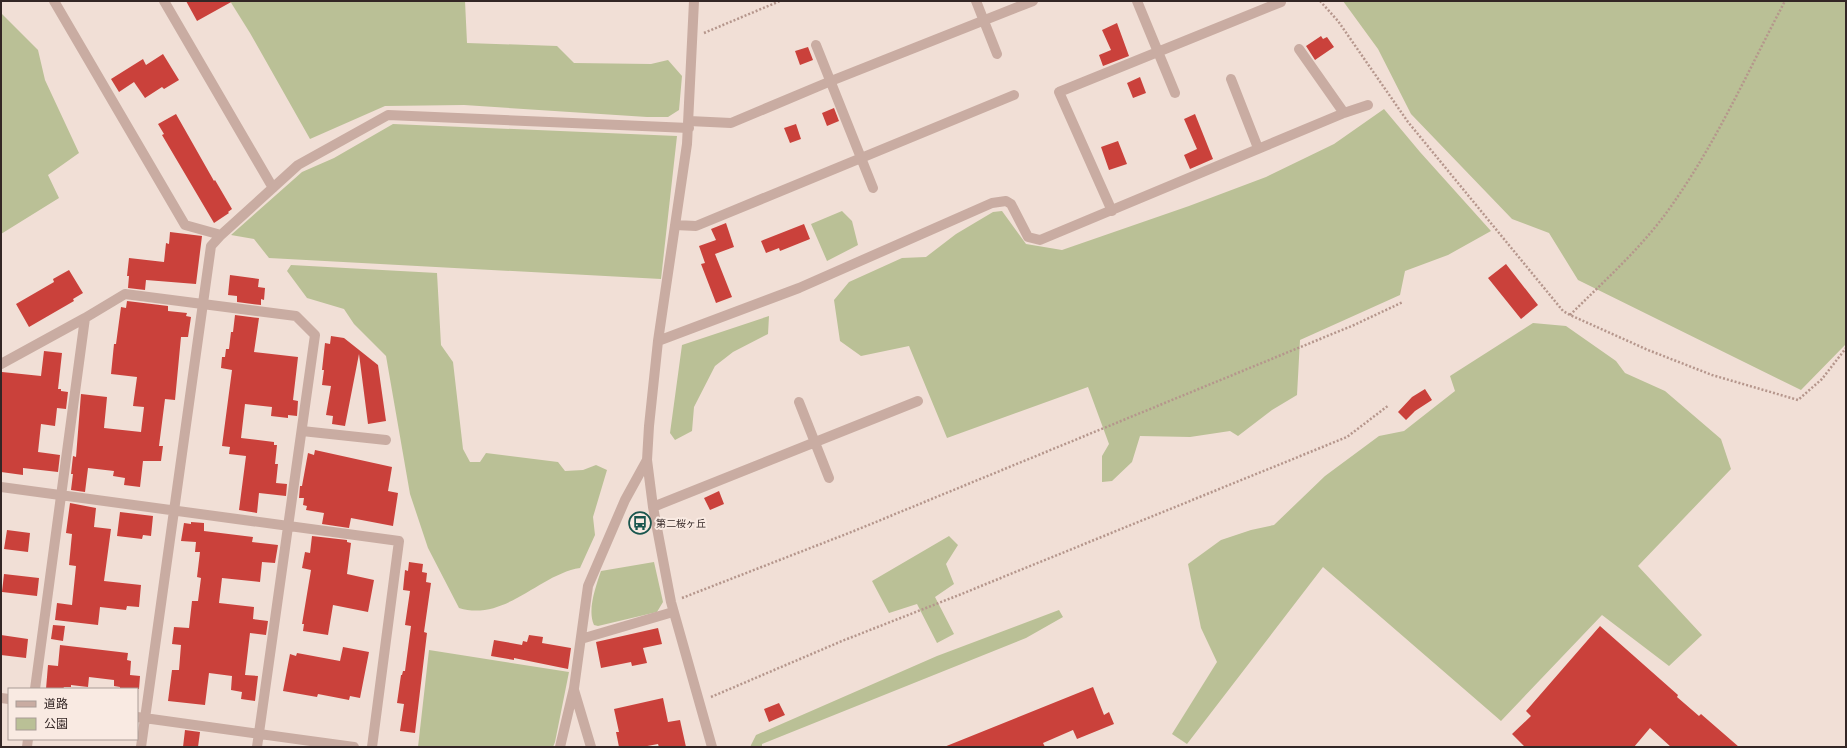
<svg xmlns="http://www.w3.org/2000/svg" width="1847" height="748" viewBox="0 0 1847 748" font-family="'Public Sans','Noto Sans JP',sans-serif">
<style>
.green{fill:#bac096}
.building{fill:#ca413b}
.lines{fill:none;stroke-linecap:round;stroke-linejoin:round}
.path{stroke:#b5968c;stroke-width:2.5;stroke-dasharray:2 2;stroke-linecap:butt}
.minor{stroke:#c9aca2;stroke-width:10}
.labels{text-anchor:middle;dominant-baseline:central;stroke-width:4;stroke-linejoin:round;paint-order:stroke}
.poi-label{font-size:10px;fill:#332625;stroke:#f9eae2;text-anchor:start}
</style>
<rect width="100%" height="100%" fill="#f1dfd6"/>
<path class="green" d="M230,1H465L467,43L557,46L574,63L651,64L668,60L682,76L679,110L668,117H647L464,105L385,106L310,139L250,33Z
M1343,1H1846V344L1801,390L1578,280L1549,233L1512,219L1411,114L1378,49Z
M1,13L38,50L45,80L79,153L48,175L59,198L1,234Z
M1384,109L1420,152L1491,231L1448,255L1405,271L1400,295L1300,340L1297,395L1272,410L1238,436L1230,431L1190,437L1140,436L1132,462L1112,481L1102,482V456L1109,444L1088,387L947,438L909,346L861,356L840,341L834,300L849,282L902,258L926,257L956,234L993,212L1002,211L1026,244L1062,250L1189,206L1266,177L1334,144Z
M393,124L677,136L661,279L269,258L254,239L231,235L302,172L334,158Z
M842,211L852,221L858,245L827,261L811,224Z
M291,265L437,273L441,345L453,362L463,449L470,462H480L486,453L558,462L565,471L583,470L596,465L607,470L593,517L595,535L580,568C540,574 505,622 459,608L428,548L410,494L386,356L354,324L344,309L307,298L287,271Z
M769,316L768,334L733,352L715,366L694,407L692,431L675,440L670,433L682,345Z
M1533,323L1566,326L1616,361L1625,373L1665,391L1721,439L1731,469L1638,566L1702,635L1669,666L1602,615L1501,721L1323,567L1187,744L1172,734L1217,662L1201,628L1188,564L1221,540L1251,530L1274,525L1325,476L1379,436L1404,431L1455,391L1450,376Z
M949,536L958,545L946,564L954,584L935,597L954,634L937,643L917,604L889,613L872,581Z
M654,562L663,602L657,612L598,626L594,625C587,610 596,586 601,571Z
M1059,610L1063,617L1026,638L762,744V747H750L756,735L937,656Z
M429,650L569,672L555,742L553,747H418Z"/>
<path class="building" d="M186,1H233L197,21Z
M1117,23L1129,56L1103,66L1099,55L1111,50L1102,30Z
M1321,36L1323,39L1327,37L1334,47L1315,60L1306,46Z
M808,47L813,60L800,65L795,51Z
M163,54L179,80L164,89L162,87L145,98L134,82L119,92L111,79L143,59L146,65Z
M1140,77L1146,93L1133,98L1127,83Z
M834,108L839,121L827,126L822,113Z
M176,114L214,181L215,180L232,209L228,212L229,213L214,223L162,135L164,134L158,124Z
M1195,114L1213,159L1190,169L1184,155L1197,149L1184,119Z
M796,124L801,139L790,143L784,128Z
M1118,141L1127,164L1109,170L1101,147Z
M726,223L734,247L715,254L732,297L716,303L701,264L705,263L699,246L716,240L711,229Z
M804,224L810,239L780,251L779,248L766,253L761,241Z
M170,232L202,236L196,284L146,280L145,290L128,288L129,276H127L129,258L164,262L166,243L169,244Z
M1506,264L1538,305L1521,319L1488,278Z
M69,270L83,293L73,299L74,301L29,327L16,304L54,282L53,279Z
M230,275L259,279L258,287L265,288L264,300L261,299V305L237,302V296L228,295Z
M127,301L168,306V311L187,313L186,316L191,317L188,337H181L175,400L165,399L159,446H163L161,461H143L140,487L124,485L125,478L113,476L114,471L88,468L85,492L71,490L73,474H71L73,456L76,457L81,394L107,397L104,428L141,432L144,407L133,406L137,377L111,374L114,344H116L121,307L126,308Z
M235,315L259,318L254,352L298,357L293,400L298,401L297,416L288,415V418L271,416L272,407L245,404L241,438L274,442V445H277L275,464H278L276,483L287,484L286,496L259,493L257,513L239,510L246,456L229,454L230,447L222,446L232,370L221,368L222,357H225L226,349H229L231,332H233Z
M331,336L344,338L378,365L386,421L368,424L359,354L345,426L332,424L333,416L326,415L331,386L322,385L324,370H322L325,343L330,344Z
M44,351L62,353L58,389H61V391L68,392L66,409L57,408L55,426L41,424L38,452L60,455L58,472L23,468V475L1,472L2,372L41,376Z
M1425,389L1432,400L1415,411L1406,420L1398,412L1412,397Z
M315,450L392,467L388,491L398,493L393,526L351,518L349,528L322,524L324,513L306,510L307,506L303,505L304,498H299L300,486H302L308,453L314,455Z
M719,491L724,504L710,510L704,498Z
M70,503L96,508L94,527L111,529L104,581L141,585L139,607L127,606L126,610L100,607L98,625L55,620L57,603L72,605L76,566L69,565L72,534L66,533Z
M120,512L153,516L151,536L143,535L142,539L117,536Z
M191,522L204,523V531L253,537L252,542L278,545L275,563L262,562L260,582L222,578L219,603L254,607L253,619L268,621L266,635L250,633L245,675L258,676L255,701L241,699L242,692L231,690L232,676L209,673L205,705L168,701L172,670H179L181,645L172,644L174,627L189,628L192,601H198L201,578L197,577L200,552H195L196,542L181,541L184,523L191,524Z
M7,530L30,533L28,552L4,549Z
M312,536L347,540V542L351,543L347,574L374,580L368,612L333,605L328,635L303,631L304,624H302L311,570L302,568L305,552L310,553Z
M409,562L423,564L422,572L427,573L426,582L431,583L424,632L427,633L415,733L400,731L404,704L397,703L401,675H402L403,671H405L411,626L405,625L410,591L403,590L405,570L408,571Z
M4,574L39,578L37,596L2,592Z
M53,625L65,626L63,641L51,639Z
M1600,626L1678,695L1677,697L1699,716L1701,714L1739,747H1671L1650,728L1634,747H1525L1512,734L1531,716L1526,711Z
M658,628L662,644L643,648L647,663L632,666L631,662L601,668L596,642Z
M1,635L28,639L26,658L1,655Z
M529,635L543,637L542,643L571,648L568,669L514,658V660L491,656L494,640L522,645L523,641L527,642Z
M60,645L128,653L127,660L131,661L130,675L140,676L139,689H120V687L114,686V680L89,677L88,687L71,685V687H64L63,689H46L48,665L58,666Z
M343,647L369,652L360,698L350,696L349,700L318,694L317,697L283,691L290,654L296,656L297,653L340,661Z
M1093,687L1104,715L1109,712L1114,724L1077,739L1073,730L1043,743L1045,747H944Z
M663,698L668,722L680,720L686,747H659L658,744L642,747H619L616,732H619L614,709Z
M779,703L785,715L769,722L764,709Z
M185,730L200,732L198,747H183Z"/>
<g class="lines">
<path class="path" d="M1320,1L1338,21L1408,122L1563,311L1570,315L1648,350L1712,375L1798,400L1822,379L1846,348
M704,33L780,1
M1570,315C1606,279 1645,245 1674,202C1718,139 1749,69 1785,1
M682,598L854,531L1354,325L1403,302
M711,697L842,641L959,595L1347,437L1389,405"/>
<path class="minor" d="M54,1L185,225L221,235
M164,1L273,188
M694,1L687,144L658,341L649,426L647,460L653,507L671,602L712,747
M976,1L997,54
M1137,1L1175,93
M816,45L873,188
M1299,49L1344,113
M1231,79L1258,148
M689,121L731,123L831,81L1033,1
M1112,211L1059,92L1281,2
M675,225L696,226L1014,95
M658,341L799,288L992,203L1006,201L1011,204L1028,237L1040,240L1344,113L1368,105
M1,364L85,318L125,294L296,316L315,335L257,747
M799,402L829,478
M302,431L386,440
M1,487L399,541L372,747
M653,507L918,401
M581,639L673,612
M35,689L85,318
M574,690L591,747
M1,698L9,699
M137,717L354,747
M27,747L28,739
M141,747L211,246L221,235L298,165L388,115L689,128
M560,747L574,688L588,586L625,500L647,460"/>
</g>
<defs>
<g id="bus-ring" transform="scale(1.15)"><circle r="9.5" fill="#f9eae2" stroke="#19564e" stroke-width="1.5"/><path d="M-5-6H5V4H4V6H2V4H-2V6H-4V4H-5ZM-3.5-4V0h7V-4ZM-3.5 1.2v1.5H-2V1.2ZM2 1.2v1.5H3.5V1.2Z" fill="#19564e"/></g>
</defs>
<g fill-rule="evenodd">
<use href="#bus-ring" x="640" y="523"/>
</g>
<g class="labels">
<g class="poi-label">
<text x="656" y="523">第二桜ヶ丘</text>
</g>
</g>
<rect width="1847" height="748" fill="none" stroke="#332625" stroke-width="4"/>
<rect x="8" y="688" width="130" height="52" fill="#f9eae2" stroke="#aa9c96"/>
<rect x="16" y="701" width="20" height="6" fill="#c9aca2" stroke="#aa9c96"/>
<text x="44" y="708" font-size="12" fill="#332625">道路</text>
<rect x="16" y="718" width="20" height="12" fill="#bac096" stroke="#aa9c96"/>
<text x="44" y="728" font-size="12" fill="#332625">公園</text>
</svg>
